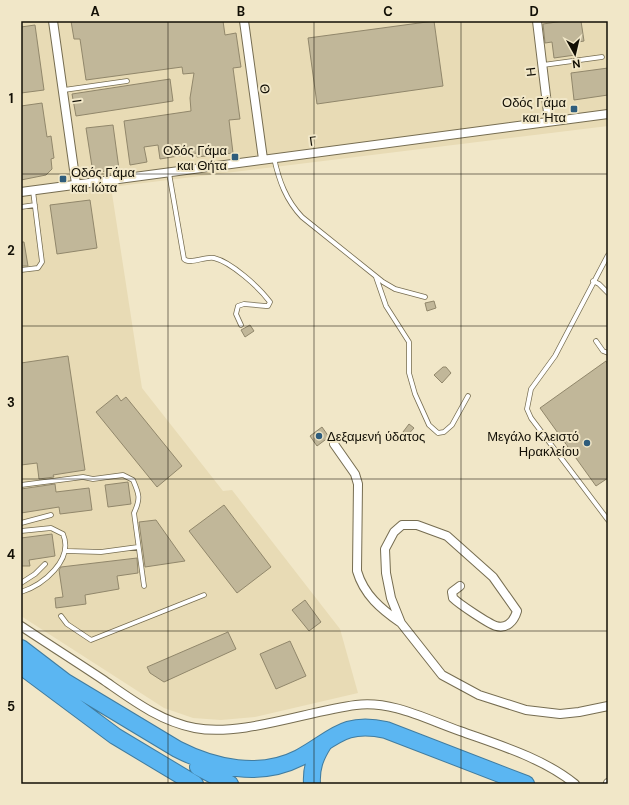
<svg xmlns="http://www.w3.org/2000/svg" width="629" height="805" viewBox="0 0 629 805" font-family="'DM Sans',sans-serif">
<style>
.built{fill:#e8dbb5}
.building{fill:#c1b799;stroke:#91876b}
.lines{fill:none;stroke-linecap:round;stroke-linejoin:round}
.lane-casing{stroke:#766d51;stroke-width:5.5}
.street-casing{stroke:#766d51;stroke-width:10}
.highway-casing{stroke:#417c9f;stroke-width:18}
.lane{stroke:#fff;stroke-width:4}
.street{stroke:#fff;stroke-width:8}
.highway{stroke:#5bb6f2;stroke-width:16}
.grid{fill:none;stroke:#120f05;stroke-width:1;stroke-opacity:0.55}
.poi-dot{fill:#2f5d7c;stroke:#f1e7c8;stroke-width:1.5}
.labels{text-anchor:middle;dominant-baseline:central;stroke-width:4;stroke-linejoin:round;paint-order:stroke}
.street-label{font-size:13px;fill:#120f05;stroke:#f1e7c8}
.poi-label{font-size:13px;fill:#120f05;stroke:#f1e7c8;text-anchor:end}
.neatline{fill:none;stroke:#120f05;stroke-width:1.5}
.grid-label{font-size:13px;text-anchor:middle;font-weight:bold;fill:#120f05}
</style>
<rect width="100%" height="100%" fill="#f1e7c8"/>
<path class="built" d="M21,21H608V126L111,187L142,388L223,491L232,490L340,629L358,693L255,717L221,720L193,718L164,708L21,616Z"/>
<path class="building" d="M71,21H223L225,35L236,33L241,67L233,68L240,119L229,120L233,153L197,157V153L160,159L158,145L144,147L147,162L130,165L124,121L191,111L190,98L194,73L183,74L182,67L86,80L80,39H74Z
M434,21L443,86L317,104L308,38Z
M563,21H581L584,41L573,43L575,55L554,58L552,42L545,43L543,24Z
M35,25L44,90L21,93V27Z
M608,68V95L574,100L571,73Z
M170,79L173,101L76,116L72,94Z
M42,103L47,137L51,136L54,158L51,159L52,169L46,175L21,180V106Z
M113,125L119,169L93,173L86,128Z
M90,200L97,248L57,254L50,205Z
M21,242H24L28,266H21Z
M434,301L436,308L427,311L425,303Z
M250,325L254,331L245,337L241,330Z
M68,356L85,470L53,475L54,477L39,479L37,463L21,465V363Z
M606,361L608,365V478L596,486L540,408Z
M443,367H446L451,373L442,383L434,375Z
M117,395L121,401L126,397L182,466L157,487L96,412Z
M409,424L414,428L404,439L400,436Z
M322,427L329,437L317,446L310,436Z
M128,482L131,504L108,507L105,485Z
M55,484L56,492L89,488L92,510L60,514L59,507L21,513V489Z
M224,505L271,567L237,593L189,531Z
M156,520L185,561L145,567L139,522Z
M52,534L55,556L29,560L30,566H21V538Z
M137,558L138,573L117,576L119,589L85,595L86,604L56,608L55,598L63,597L59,570L61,567Z
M305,600L321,622L309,631L292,610Z
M228,632L236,649L164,682L150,673L147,667Z
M290,641L306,676L276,689L260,654Z"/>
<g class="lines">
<g class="lane-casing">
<path id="lane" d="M543,65L602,57
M64,90L127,81
M274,158C279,181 286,200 302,217L383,282L395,289L425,297
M169,173L184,259C190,265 205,256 214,258C231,262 259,287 270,302L268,306H266L244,304L238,306L236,314L241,325
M21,207L35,205
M608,255L555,356L531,389L527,409L531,418L608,520
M21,270L38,268L42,262L33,191
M376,277L386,306L409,342V373L415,394L429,425L438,433L444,432L452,425L468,396
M593,281L599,284L608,293
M596,341L603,351L608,353
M21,485L83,477L93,479L123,475L133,480C139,494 141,498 134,513L144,586
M21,523L51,515
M21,531L51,528L63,534C74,560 43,585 21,592
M67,551L101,552L138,547
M21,583L35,574L45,564
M61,616L67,624L91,640L204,595"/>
</g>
<g class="street-casing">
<path id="street" d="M53,21L76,184
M244,21L263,159
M537,21L549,121
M21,192L608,114
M334,444L355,474L358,484L357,571C364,595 381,609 401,623
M460,586L452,592L453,598C459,604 489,624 496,626C507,629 514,621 517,611L493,577L447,536L417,525H402L394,532L385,549L386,573L391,598L401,623L442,675L479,695L526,710L560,714L579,712L608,706
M21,626C48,644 75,661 102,679C131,699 159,721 195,728C241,737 308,711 356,705C391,700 428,720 460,731C499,745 543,758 575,784
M608,784V783"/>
</g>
<g class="highway-casing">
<path id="highway" d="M21,648L72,687
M21,666L115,736L195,784
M64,681L177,749C214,768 260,778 299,758C333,740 343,720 386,730L526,784
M198,767L230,784
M312,784C311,768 315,757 324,743"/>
</g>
<use href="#lane" class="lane"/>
<use href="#street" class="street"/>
<use href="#highway" class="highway"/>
</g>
<path class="grid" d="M168,21V784M314,21V784M461,21V784M21,174H608M21,326H608M21,479H608M21,631H608"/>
<g class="poi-dot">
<rect x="570" y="105" width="8" height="8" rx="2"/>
<rect x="231" y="153" width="8" height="8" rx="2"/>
<rect x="59" y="175" width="8" height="8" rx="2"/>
<circle cx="319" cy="436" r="4"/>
<circle cx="587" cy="443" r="4"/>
</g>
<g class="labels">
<g class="street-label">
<text transform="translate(531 72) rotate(-97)">Η</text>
<text transform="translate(265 89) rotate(82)">Θ</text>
<text transform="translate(77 101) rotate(83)">Ι</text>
<text transform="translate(313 141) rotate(-8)">Γ</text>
</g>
<g class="poi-label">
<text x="566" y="102">Οδός Γάμα<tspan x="566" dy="15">και Ήτα</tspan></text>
<text x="227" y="150">Οδός Γάμα<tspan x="227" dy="15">και Θήτα</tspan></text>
<text x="71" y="172" text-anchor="start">Οδός Γάμα<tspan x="71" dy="15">και Ιώτα</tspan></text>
<text x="327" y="436" text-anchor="start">Δεξαμενή ύδατος</text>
<text x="579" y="436">Μεγάλο Κλειστό<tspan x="579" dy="15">Ηρακλείου</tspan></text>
</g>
</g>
<rect width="629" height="805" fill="none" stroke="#f1e7c8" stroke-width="44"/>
<g transform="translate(575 54) rotate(172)" stroke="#f1e7c8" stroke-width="3" paint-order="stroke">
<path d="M0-3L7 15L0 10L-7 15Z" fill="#120f05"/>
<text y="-6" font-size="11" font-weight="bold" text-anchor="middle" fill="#120f05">N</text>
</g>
<rect x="22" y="22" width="585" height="761" class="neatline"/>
<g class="grid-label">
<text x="95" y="16">A</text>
<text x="241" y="16">B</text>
<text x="388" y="16">C</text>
<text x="534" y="16">D</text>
<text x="11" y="103">1</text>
<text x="11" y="255">2</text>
<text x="11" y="407">3</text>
<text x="11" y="559">4</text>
<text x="11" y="711">5</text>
</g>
</svg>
